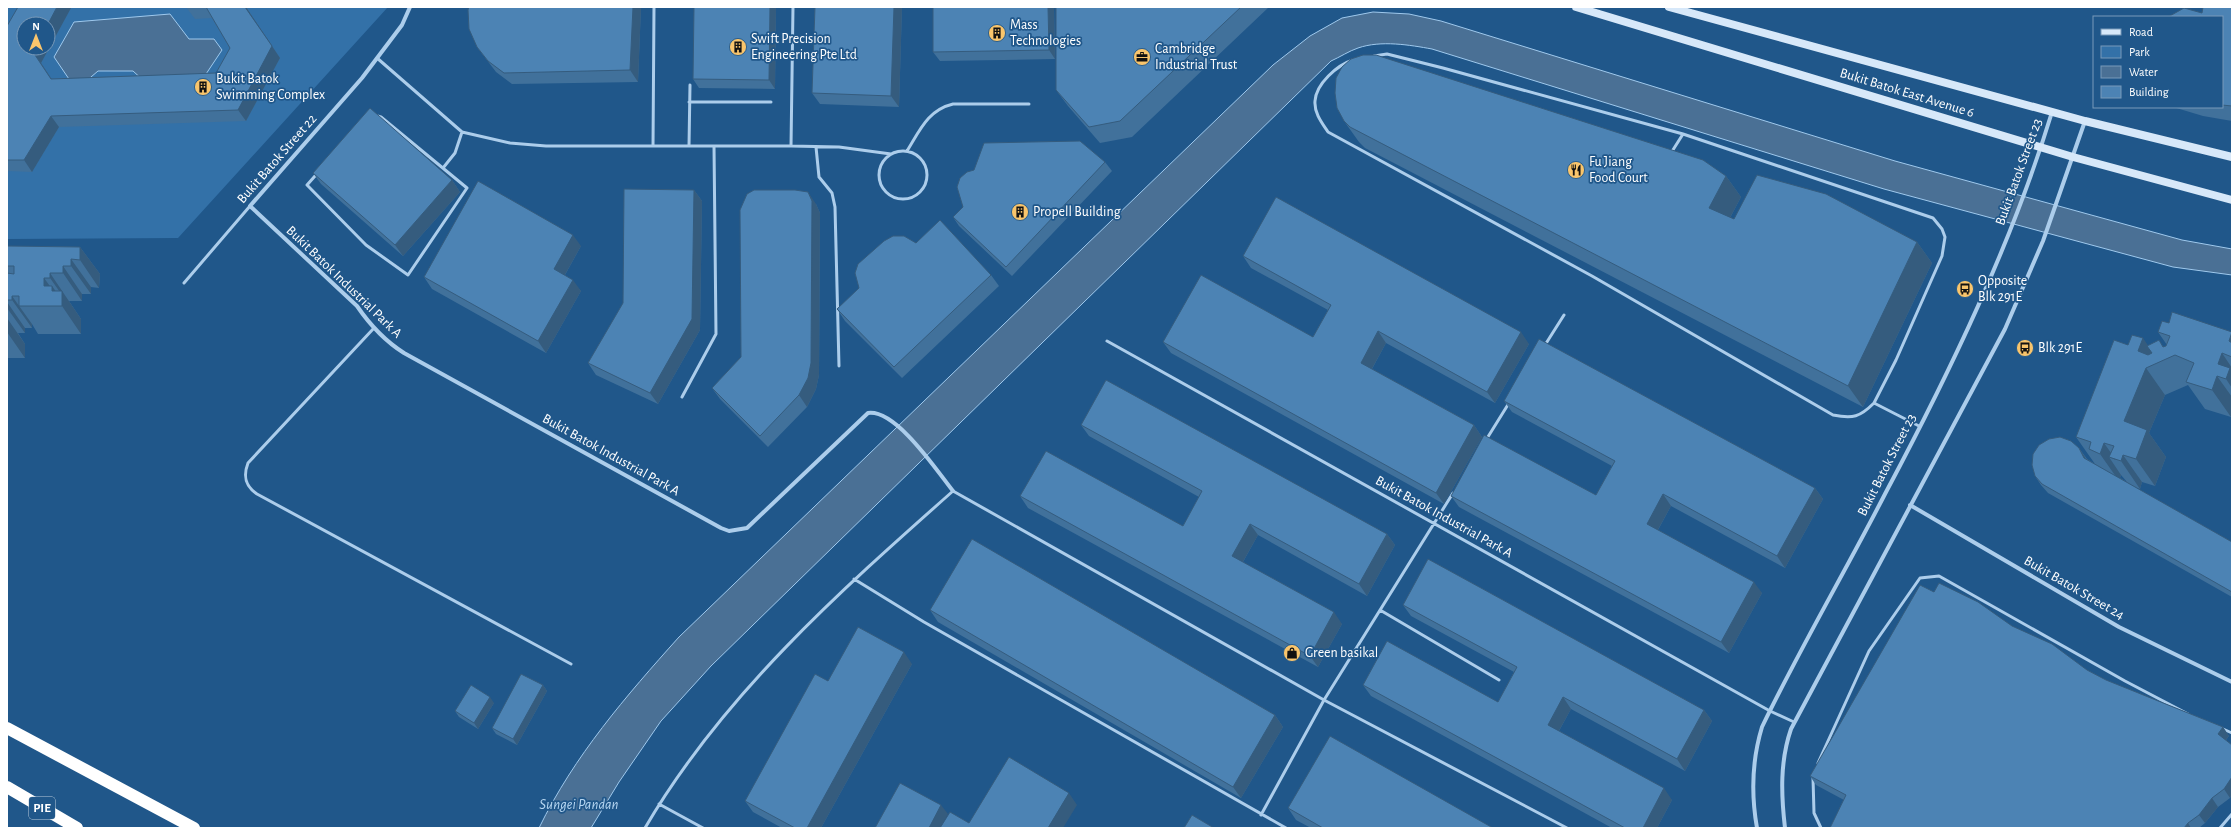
<svg xmlns="http://www.w3.org/2000/svg" width="2239" height="835" viewBox="0 0 2239 835" font-family="'Alegreya Sans',sans-serif">
<style>
.green{fill:#3371a8;fill-rule:evenodd}
.water{fill:#4a7095;stroke:#9fc9ed}
.lines{fill:none;stroke-linecap:round;stroke-linejoin:round}
.service{stroke:#accdeb;stroke-width:3}
.minor{stroke:#accdeb;stroke-width:4}
.secondary{stroke:#d7e8f9;stroke-width:8}
.motorway{stroke:#fff;stroke-width:12}
.wall{fill:#41719b;fill-rule:evenodd}
.shaded-wall{fill:#355c7e}
.building{fill:#4c83b4;stroke:#355c7e}
.labels{text-anchor:middle;dominant-baseline:central;stroke-width:3.5;stroke-linejoin:round;paint-order:stroke}
.shield{fill:#20578a;stroke:#bccddc;stroke-width:1}
.shield-label{font-size:13px;font-weight:bold;fill:#fff}
.poi-label{font-size:14px;fill:#fff;stroke:#20578a;text-anchor:start}
.street-label{font-size:14px;fill:#fff;stroke:#20578a}
.water-label{font-size:15px;font-style:italic;fill:#b7d7f2;stroke:#20578a}
</style>
<rect width="100%" height="100%" fill="#20578a"/>
<path class="green" d="M7,7H388L178,238L7,239ZM24,24H48V48H24Z"/>
<path class="water" d="M1373,12L1409,14L1441,21L1895,161L2182,240L2232,249V275L2173,267L1884,189L1432,49C1410,45 1381,40 1358,48C1349,51 1340,57 1331,61L711,666L661,721L619,782L591,828H539C574,756 626,696 679,637L1273,65L1310,36L1342,18Z
M170,14L189,39H214L222,50L202,80L144,81L133,71H98L84,83L71,82L54,57L74,22Z"/>
<g class="lines">
<path class="service" d="M1374,56L1387,54L1443,68L1683,134L1933,218L1942,229L1945,237L1942,256L1896,360L1874,403
M377,58L462,132L510,143L546,146H791L839,147L891,154
M1353,60C1337,65 1316,84 1315,101C1314,113 1322,123 1328,132L1592,276L1833,415C1853,419 1860,417 1874,403L1919,426
M689,102H771
M370,114L381,117L467,188L408,275L366,245L307,185Z
M653,146L654,7
M689,146L690,85
M791,146L793,7
M816,147L819,177L832,193L835,207L839,366
M879 175a24 24 0 1 1 48 0a24 24 0 1 1-48 0Z
M907,151C920,130 928,110 953,104H1029
M1671,153L1683,134
M443,168L455,153L462,132
M184,283L250,206
M374,328L248,463C243,476 245,486 257,494L571,664
M1107,341L1770,711L1794,722
M1545,345L1564,315
M682,397L716,334L714,146
M1486,440L1509,403
M854,579L924,622L1286,828
M1380,610L1499,680
M2223,729L2232,733
M1818,763L1869,651L1920,578L1939,576L2125,681L2188,714
M1813,778L1814,813L1821,828
M659,804L703,828
M1261,815L1324,700L1453,493
M645,828C722,696 839,592 953,491L1324,700L1567,828
M2220,828L2232,814"/>
<path class="minor" d="M410,7L402,25L362,78L250,206L357,306C370,325 385,341 404,353L721,528L729,531L747,528L868,413C896,409 937,471 953,491
M1910,505L2119,627L2232,682
M1757,828C1751,794 1752,760 1762,727C1800,648 1845,572 1885,494C1950,372 2012,243 2052,112
M1785,828C1781,794 1780,761 1791,729L2005,329L2043,241L2085,121"/>
<path class="secondary" d="M1576,7L2073,157L2232,200
M1669,7L2085,121L2232,157"/>
<path class="motorway" d="M7,728L194,828
M7,787L77,828"/>
</g>
<path class="wall" d="M18,7H103L71,8L41,63L51,79L216,73L230,48L212,18L195,19L186,7H246L280,58L246,121L59,127L32,172L7,171V26Z
M641,7L638,82L512,84L496,72L477,47Z
M776,7L775,89L699,88L693,79Z
M815,7H902L899,107L820,104L812,93Z
M933,7H1054L1055,59L940,61L933,52Z
M1056,7H1269L1132,137L1100,143L1068,106L1056,90Z
M2232,7V121L2203,116L2173,107H2222V17L2202,13Z
M1344,121L1726,176L1741,197L1730,218L1734,219L1917,242L1932,263L1863,407L1365,148L1359,142Z
M1105,162L1112,171L1012,276L959,226L953,217Z
M313,173L452,180L460,192L403,256L321,184Z
M694,190L702,201L700,330L658,404L596,375L588,363Z
M816,204L820,213L819,375L816,389L807,407L768,447L720,399L712,388L741,357Z
M916,243L991,275L999,286L902,378L845,321L837,309Z
M7,246L80,247L100,274L99,288L91,287V294H82V301H69L81,319V334H38L32,324V328H25V333H18L25,344V358H7Z
M581,246L565,275L581,291L546,353L432,289L424,277Z
M1243,256L1529,344L1495,403L1386,343L1372,369L1474,425L1482,437L1444,504L1171,353L1163,342L1313,337L1328,310L1251,268Z
M2169,323L2232,332V414L2231,417L2205,409L2188,385L2165,395L2149,433L2166,457L2155,486L2142,482L2140,489L2134,487L2232,542V597L2048,493L2041,485L2035,476L2079,448L2087,459L2095,464L2076,437L2128,345H2148L2164,347L2167,345L2158,332ZM2121,475L2127,482L2120,478Z
M1504,401L1815,488L1823,499L1785,568L1671,506L1658,530L1762,593L1729,653L1459,507L1451,496L1596,495L1612,466L1512,412Z
M1081,425L1387,534L1395,545L1367,596L1258,535L1243,562L1342,624L1318,667L1028,508L1020,496L1183,526L1199,497L1089,436Z
M1934,592L2012,626L2087,670L2106,680L2223,727L2229,736L2226,740L2232,745V794L2230,798L2218,807L2205,823L2199,828H1830L1844,800L1816,785L1810,776Z
M1403,605L1704,710L1712,721L1685,771L1571,709L1559,731L1672,800L1657,828H1612L1371,696L1363,685L1498,702L1514,672L1411,616Z
M930,610L1275,715L1283,727L1241,798L938,622Z
M912,664L821,828H782L753,812L745,801L828,681Z
M543,685L547,691L517,745L496,734L492,728Z
M494,703L478,729L459,717L455,711Z
M1288,808L1493,828H1311L1296,820Z"/>
<path class="shaded-wall" d="M57,7H70L71,8L41,63L59,90L33,52L35,48H48V24Z
M246,7L280,58L246,121L238,110Z
M633,7H641L638,82L630,70Z
M770,7H776L775,89L769,80Z
M894,7H902L899,107L891,96Z
M1048,7H1054L1055,59L1049,50Z
M51,116L59,127L32,172L24,160Z
M1726,176L1741,197L1724,229L1709,208Z
M452,180L460,192L403,256L395,245Z
M694,190L702,201L700,330L658,404L650,393Z
M808,192L816,204L820,213L819,375L816,389L807,407L799,395Z
M573,235L581,246L562,280L554,269Z
M1917,242L1932,263L1863,407L1848,386Z
M80,247L100,274L99,288L80,260Z
M71,259L91,287V294L71,266Z
M63,266L82,294V301L63,273Z
M50,273L81,319V334L62,306L44,286V278L52,289V286L62,300V295L50,278Z
M573,280L581,291L546,353L538,341Z
M12,296L32,324V328L12,300Z
M7,302L25,328V333L7,308Z
M7,318L25,344V358L7,332Z
M1378,331L1386,343L1369,374L1361,363Z
M1521,332L1529,344L1495,403L1487,392Z
M2232,332V346L2229,341Z
M2143,338L2159,362L2138,351Z
M2222,353L2232,368V388L2226,379L2218,364Z
M2146,368L2165,395L2149,433L2166,457L2155,486L2136,459L2124,421Z
M2217,376L2232,397V414L2231,417L2212,390Z
M1474,425L1482,437L1444,504L1436,493Z
M2104,443L2116,460L2109,457L2121,475L2119,481L2100,454Z
M2079,448L2085,457L2090,467L2084,458Z
M2123,455L2142,482L2140,489L2121,461Z
M1815,488L1823,499L1785,568L1777,556Z
M1663,494L1671,506L1655,535L1647,524Z
M1250,524L1258,535L1240,567L1232,556Z
M1387,534L1395,545L1367,596L1359,584Z
M1754,582L1762,593L1729,653L1721,642Z
M1334,612L1342,624L1318,667L1310,656Z
M904,652L912,664L821,828H807Z
M543,685L547,691L517,745L513,739Z
M490,697L494,703L478,729L474,723Z
M1563,697L1571,709L1556,736L1548,725Z
M1704,710L1712,721L1685,771L1677,759Z
M1275,715L1283,727L1241,798L1233,787Z
M2223,727L2229,736L2224,742L2218,734Z
M2231,778L2232,779V794L2230,798L2224,789Z
M1664,788L1672,800L1657,828H1643Z
M1069,793L1077,805L1063,828H1048Z
M2212,798L2218,807L2205,823L2199,815Z
M941,805L948,814L940,828H929Z
M2188,823L2191,828H2184Z"/>
<path class="building" d="M18,7H57L48,24H24V48H35L33,52L51,79L216,73L230,48L206,7H245L272,46L238,110L51,116L24,160H7V26Z
M469,7H633L630,70L504,73L488,61L477,47L469,29L468,10Z
M694,7H770L769,80L693,79Z
M815,7H894L891,96L812,93Z
M933,7H1048L1049,50L933,52Z
M1056,7H1241L1120,121L1089,127L1056,90Z
M2203,7H2232V106L2222,105V17H2168L2184,8L2202,13Z
M1363,55H1376L1703,160L1726,176L1709,208L1734,219L1757,175L1826,194L1917,242L1848,386L1350,127L1344,121L1337,108L1335,93L1336,78L1342,67L1351,59Z
M370,108L452,180L395,245L313,173Z
M1080,141L1105,162L1006,267L953,217L963,207L957,187L960,178L967,172L974,170L984,143Z
M478,181L573,235L554,269L573,280L538,341L424,277Z
M624,189L694,190L692,319L650,393L588,363L623,303Z
M754,190H795L808,192L812,201L811,363L808,378L799,395L760,436L712,388L741,357L740,210L747,194Z
M1276,197L1521,332L1487,392L1378,331L1361,363L1474,425L1436,493L1163,342L1201,275L1313,337L1331,305L1243,256Z
M940,220L991,275L894,367L837,309L859,288L855,273L858,264L884,241L893,236H904L916,243Z
M7,246L80,247V260L71,259V266H63V273H50V278H44V286H52V291H62V306H19V296H12V300H7V273L14,274V266H7Z
M2172,312L2232,332L2229,341L2232,343V357L2222,353L2218,364L2230,368L2226,379L2217,376L2212,390L2186,382L2194,363L2175,355L2146,368L2124,421L2147,430L2136,459L2123,455L2121,461L2109,457L2114,446L2104,443L2100,454L2089,449L2091,442L2076,437L2114,340L2128,345L2132,335L2143,338L2138,351L2148,355L2152,353L2147,346L2159,340L2163,347L2166,346L2170,336L2158,332L2162,321L2169,323Z
M1539,339L1815,488L1777,556L1663,494L1647,524L1754,582L1721,642L1451,496L1484,435L1596,495L1615,461L1504,401Z
M1106,380L1387,534L1359,584L1250,524L1232,556L1334,612L1310,656L1020,496L1046,451L1183,526L1202,491L1081,425Z
M2060,437L2071,441L2079,448L2084,458L2232,542V592L2042,484L2035,476L2032,465L2033,454L2039,445L2049,439Z
M972,539L1275,715L1233,787L930,610Z
M1428,559L1704,710L1677,759L1563,697L1548,725L1664,788L1643,828H1625L1363,685L1387,641L1498,702L1517,667L1403,605Z
M1939,583L1978,602L2012,626L2052,644L2087,670L2106,680L2223,727L2218,734L2232,745V777L2224,789L2212,798L2199,815L2188,823L2184,828H1830L1846,795L1810,776L1920,585L1934,592Z
M858,627L904,652L807,828H795L745,801L815,674L828,681Z
M521,674L543,685L513,739L492,728Z
M471,685L490,697L474,723L455,711Z
M1330,736L1493,828H1323L1288,808Z
M1009,757L1069,793L1048,828H940L950,812L969,823Z
M900,783L941,805L929,828H875Z
M1192,815L1214,828H1184Z"/>
<defs>
<g id="building-disc" transform="scale(0.9)"><circle r="9.5" fill="#f9c56c" stroke="#20578a"/><path d="M-4-6H4V6H1V3H-1V6H-4ZM-2.5-4.3h1.7v1.8h-1.7ZM.8-4.3h1.7v1.8H.8ZM-2.5-1h1.7V.8h-1.7ZM.8-1h1.7V.8H.8Z" fill="#111"/></g>
<g id="office-disc" transform="scale(0.9)"><circle r="9.5" fill="#f9c56c" stroke="#20578a"/><path d="M-6-3h4V-5.5h4V-3h4V5H-6ZM-1-4.5V-3h2v-1.5ZM-6 0V1H6V0Z" fill="#111"/></g>
<g id="restaurant-disc" transform="scale(0.9)"><circle r="9.5" fill="#f9c56c" stroke="#20578a"/><path d="M-5-6h1v4h1v-4h1v4h1v-4h1v5L-1.5 .5V6h-2V.5L-5-1ZM5-6V6H3V1.5H1.5Q1.5-4 5-6Z" fill="#111"/></g>
<g id="bus-disc" transform="scale(0.9)"><circle r="9.5" fill="#f9c56c" stroke="#20578a"/><path d="M-5-6H5V4H4V6H2V4H-2V6H-4V4H-5ZM-3.5-4V0h7V-4ZM-3.5 1.2v1.5H-2V1.2ZM2 1.2v1.5H3.5V1.2Z" fill="#111"/></g>
<g id="shop-disc" transform="scale(0.9)"><circle r="9.5" fill="#f9c56c" stroke="#20578a"/><path d="M-5-2.5h2.3a2.7 3.5 0 0 1 5.4 0H5L5.5 6h-11ZM-1.5-2.5h3a1.5 2.3 0 0 0-3 0Z" fill="#111"/></g>
</defs>
<g fill-rule="evenodd">
<use href="#building-disc" x="997" y="33"/>
<use href="#building-disc" x="738" y="47"/>
<use href="#office-disc" x="1142" y="57"/>
<use href="#building-disc" x="203" y="87"/>
<use href="#restaurant-disc" x="1576" y="170"/>
<use href="#building-disc" x="1020" y="212"/>
<use href="#bus-disc" x="1965" y="289"/>
<use href="#bus-disc" x="2025" y="348"/>
<use href="#shop-disc" x="1292" y="653"/>
</g>
<g class="labels">
<rect class="shield" x="29" y="797" width="26" height="22" rx="3"/>
<g class="shield-label">
<text x="42" y="808">PIE</text>
</g>
<g class="poi-label">
<text x="1010" y="25">Mass<tspan x="1010" dy="16">Technologies</tspan></text>
<text x="751" y="39">Swift Precision<tspan x="751" dy="16">Engineering Pte Ltd</tspan></text>
<text x="1155" y="49">Cambridge<tspan x="1155" dy="16">Industrial Trust</tspan></text>
<text x="216" y="79">Bukit Batok<tspan x="216" dy="16">Swimming Complex</tspan></text>
<text x="1589" y="162">Fu Jiang<tspan x="1589" dy="16">Food Court</tspan></text>
<text x="1033" y="212">Propell Building</text>
<text x="1978" y="281">Opposite<tspan x="1978" dy="16">Blk 291E</tspan></text>
<text x="2038" y="348">Blk 291E</text>
<text x="1305" y="653">Green basikal</text>
</g>
<g class="street-label">
<text transform="translate(1907 93) rotate(17)">Bukit Batok East Avenue 6</text>
<text transform="translate(277 159) rotate(-49)">Bukit Batok Street 22</text>
<text transform="translate(2019 172) rotate(-70)">Bukit Batok Street 23</text>
<text transform="translate(344 282) rotate(44)">Bukit Batok Industrial Park A</text>
<text transform="translate(611 455) rotate(29)">Bukit Batok Industrial Park A</text>
<text transform="translate(1887 465) rotate(-63)">Bukit Batok Street 23</text>
<text transform="translate(1444 517) rotate(29)">Bukit Batok Industrial Park A</text>
<text transform="translate(2074 588) rotate(30)">Bukit Batok Street 24</text>
</g>
<g class="water-label">
<text x="579" y="804">Sungei Pandan</text>
</g>
</g>
<rect width="2239" height="835" fill="none" stroke="#ffffff" stroke-width="16"/>
<rect x="2093" y="16" width="130" height="92" fill="#20578a" stroke="#799ab9"/>
<rect x="2101" y="29" width="20" height="6" fill="#d7e8f9" stroke="#799ab9"/>
<text x="2129" y="36" font-size="12" fill="#ffffff">Road</text>
<rect x="2101" y="46" width="20" height="12" fill="#3371a8" stroke="#799ab9"/>
<text x="2129" y="56" font-size="12" fill="#ffffff">Park</text>
<rect x="2101" y="66" width="20" height="12" fill="#4a7095" stroke="#799ab9"/>
<text x="2129" y="76" font-size="12" fill="#ffffff">Water</text>
<rect x="2101" y="86" width="20" height="12" fill="#4c83b4" stroke="#799ab9"/>
<text x="2129" y="96" font-size="12" fill="#ffffff">Building</text>
<g transform="translate(36 36)"><circle r="19" fill="#20578a" stroke="#799ab9"/>
<path d="M0-3L7 15L0 10L-7 15Z" fill="#f9c56c"/>
<text y="-6" font-size="11" font-weight="bold" text-anchor="middle" fill="#ffffff">N</text>
</g>
</svg>
